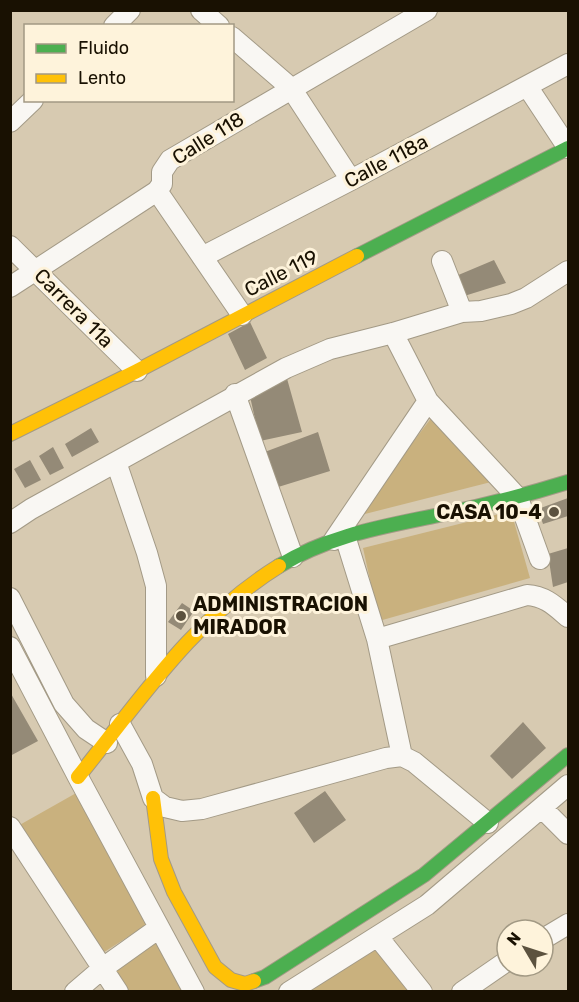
<svg xmlns="http://www.w3.org/2000/svg" width="579" height="1002" viewBox="0 0 579 1002" font-family="Rubik,sans-serif">
<style>
.green{fill:#c9b17e}
.building{fill:#948a77}
.lines{fill:none;stroke-linecap:round;stroke-linejoin:round}
.street-casing{stroke:#a39a86;stroke-width:22}
.fast-casing{stroke:#a39a86;stroke-width:16}
.slow-casing{stroke:#a39a86;stroke-width:16}
.street{stroke:#f9f7f3;stroke-width:20}
.fast{stroke:#4caf50;stroke-width:14}
.slow{stroke:#ffc107;stroke-width:14}
.poi-dot{fill:#5c523f;stroke:#fef3db;stroke-width:2}
.labels{text-anchor:middle;dominant-baseline:central;stroke-width:6;stroke-linejoin:round;paint-order:stroke}
.street-label{font-size:20px;fill:#191102;stroke:#fef3db}
.poi-label{font-size:20px;font-weight:bold;fill:#191102;stroke:#fef3db;text-anchor:end}
</style>
<rect width="100%" height="100%" fill="#d7cab1"/>
<path class="green" d="M432,417L495,481L357,516Z
M511,511L530,578L379,621L363,548Z
M78,792L148,924L98,956L16,827Z
M156,941L186,991H125L109,969Z
M374,944L410,992H305Z"/>
<path class="building" d="M494,260L506,283L461,297L456,276Z
M250,322L267,358L245,370L228,334Z
M286,375L302,432L260,441L249,392Z
M91,428L99,442L72,457L65,444Z
M318,432L330,471L275,488L262,453Z
M53,447L64,468L50,475L39,456Z
M30,460L41,480L25,488L14,469Z
M568,498V516L543,524L538,509Z
M568,548V582L553,587L548,554Z
M182,603L194,611L181,630L168,622Z
M10,692L38,741L10,756Z
M523,722L546,748L512,779L490,756Z
M325,791L346,820L314,843L294,813Z"/>
<g class="lines">
<g class="street-casing">
<path id="street" d="M201,10L219,26
M114,26L130,10
M232,37L291,88L351,180
M527,86L568,148
M10,122L33,100
M157,191L242,315
M10,246L137,371
M202,257L351,180L568,64
M442,261L462,312
M10,287L157,191L162,184V172L170,160L427,10
M393,333L428,401L518,498L540,559
M235,394L293,557
M116,462L147,553L156,586V676
M10,523L31,509L286,368L330,349L393,333L462,312L481,311L511,304L526,298L568,271
M345,536L377,639L402,756
M334,540L428,401
M10,598L64,704L86,729L107,743
M377,639L527,595C545,596 555,606 568,617
M10,647L78,777L194,992
M120,724L142,764L153,798L165,807L182,811L202,809L386,758L402,756L414,762L488,823
M542,808L568,834
M10,827L118,992
M378,937L422,992
M543,939L568,924
M75,992L103,968L159,928
M289,992L427,905L568,785
M462,992L507,961"/>
</g>
<g class="fast-casing">
<path id="fast" d="M357,256L568,148
M279,566C330,535 382,527 439,515C483,506 526,495 568,482
M254,981L265,977L424,875L568,755"/>
</g>
<g class="slow-casing">
<path id="slow" d="M10,434L137,371L357,256
M78,777C141,699 192,620 279,566
M153,798L161,859L174,892L215,967L231,980L245,984L254,981"/>
</g>
<use href="#street" class="street"/>
<use href="#fast" class="fast"/>
<use href="#slow" class="slow"/>
</g>
<g class="poi-dot">
<circle cx="554" cy="512" r="6"/>
<circle cx="181" cy="616" r="6"/>
</g>
<g class="labels">
<g class="street-label">
<text transform="translate(208 138) rotate(-32)">Calle 118</text>
<text transform="translate(386 161) rotate(-28)">Calle 118a</text>
<text transform="translate(281 273) rotate(-27)">Calle 119</text>
<text transform="translate(74 308) rotate(45)">Carrera 11a</text>
</g>
<g class="poi-label">
<text x="542" y="512">CASA 10-4</text>
<text x="193" y="604" text-anchor="start">ADMINISTRACION<tspan x="193" dy="23">MIRADOR</tspan></text>
</g>
</g>
<rect width="579" height="1002" fill="none" stroke="#191102" stroke-width="24"/>
<rect x="24" y="24" width="210" height="78" fill="#fef3db" stroke="#a29984" stroke-width="1.5"/>
<rect x="36" y="44" width="30" height="9" fill="#4caf50" stroke="#a29984" stroke-width="1.5"/>
<text x="78" y="54" font-size="18" fill="#191102">Fluido</text>
<rect x="36" y="74" width="30" height="9" fill="#ffc107" stroke="#a29984" stroke-width="1.5"/>
<text x="78" y="84" font-size="18" fill="#191102">Lento</text>
<g transform="translate(525 948) rotate(309)"><circle r="28" fill="#fef3db" stroke="#a29984" stroke-width="1.5"/>
<path d="M0-4.5L10 22L0 15L-10 22Z" fill="#5c523f"/>
<text y="-9" font-size="16" font-weight="bold" text-anchor="middle" fill="#191102">N</text>
</g>
</svg>
